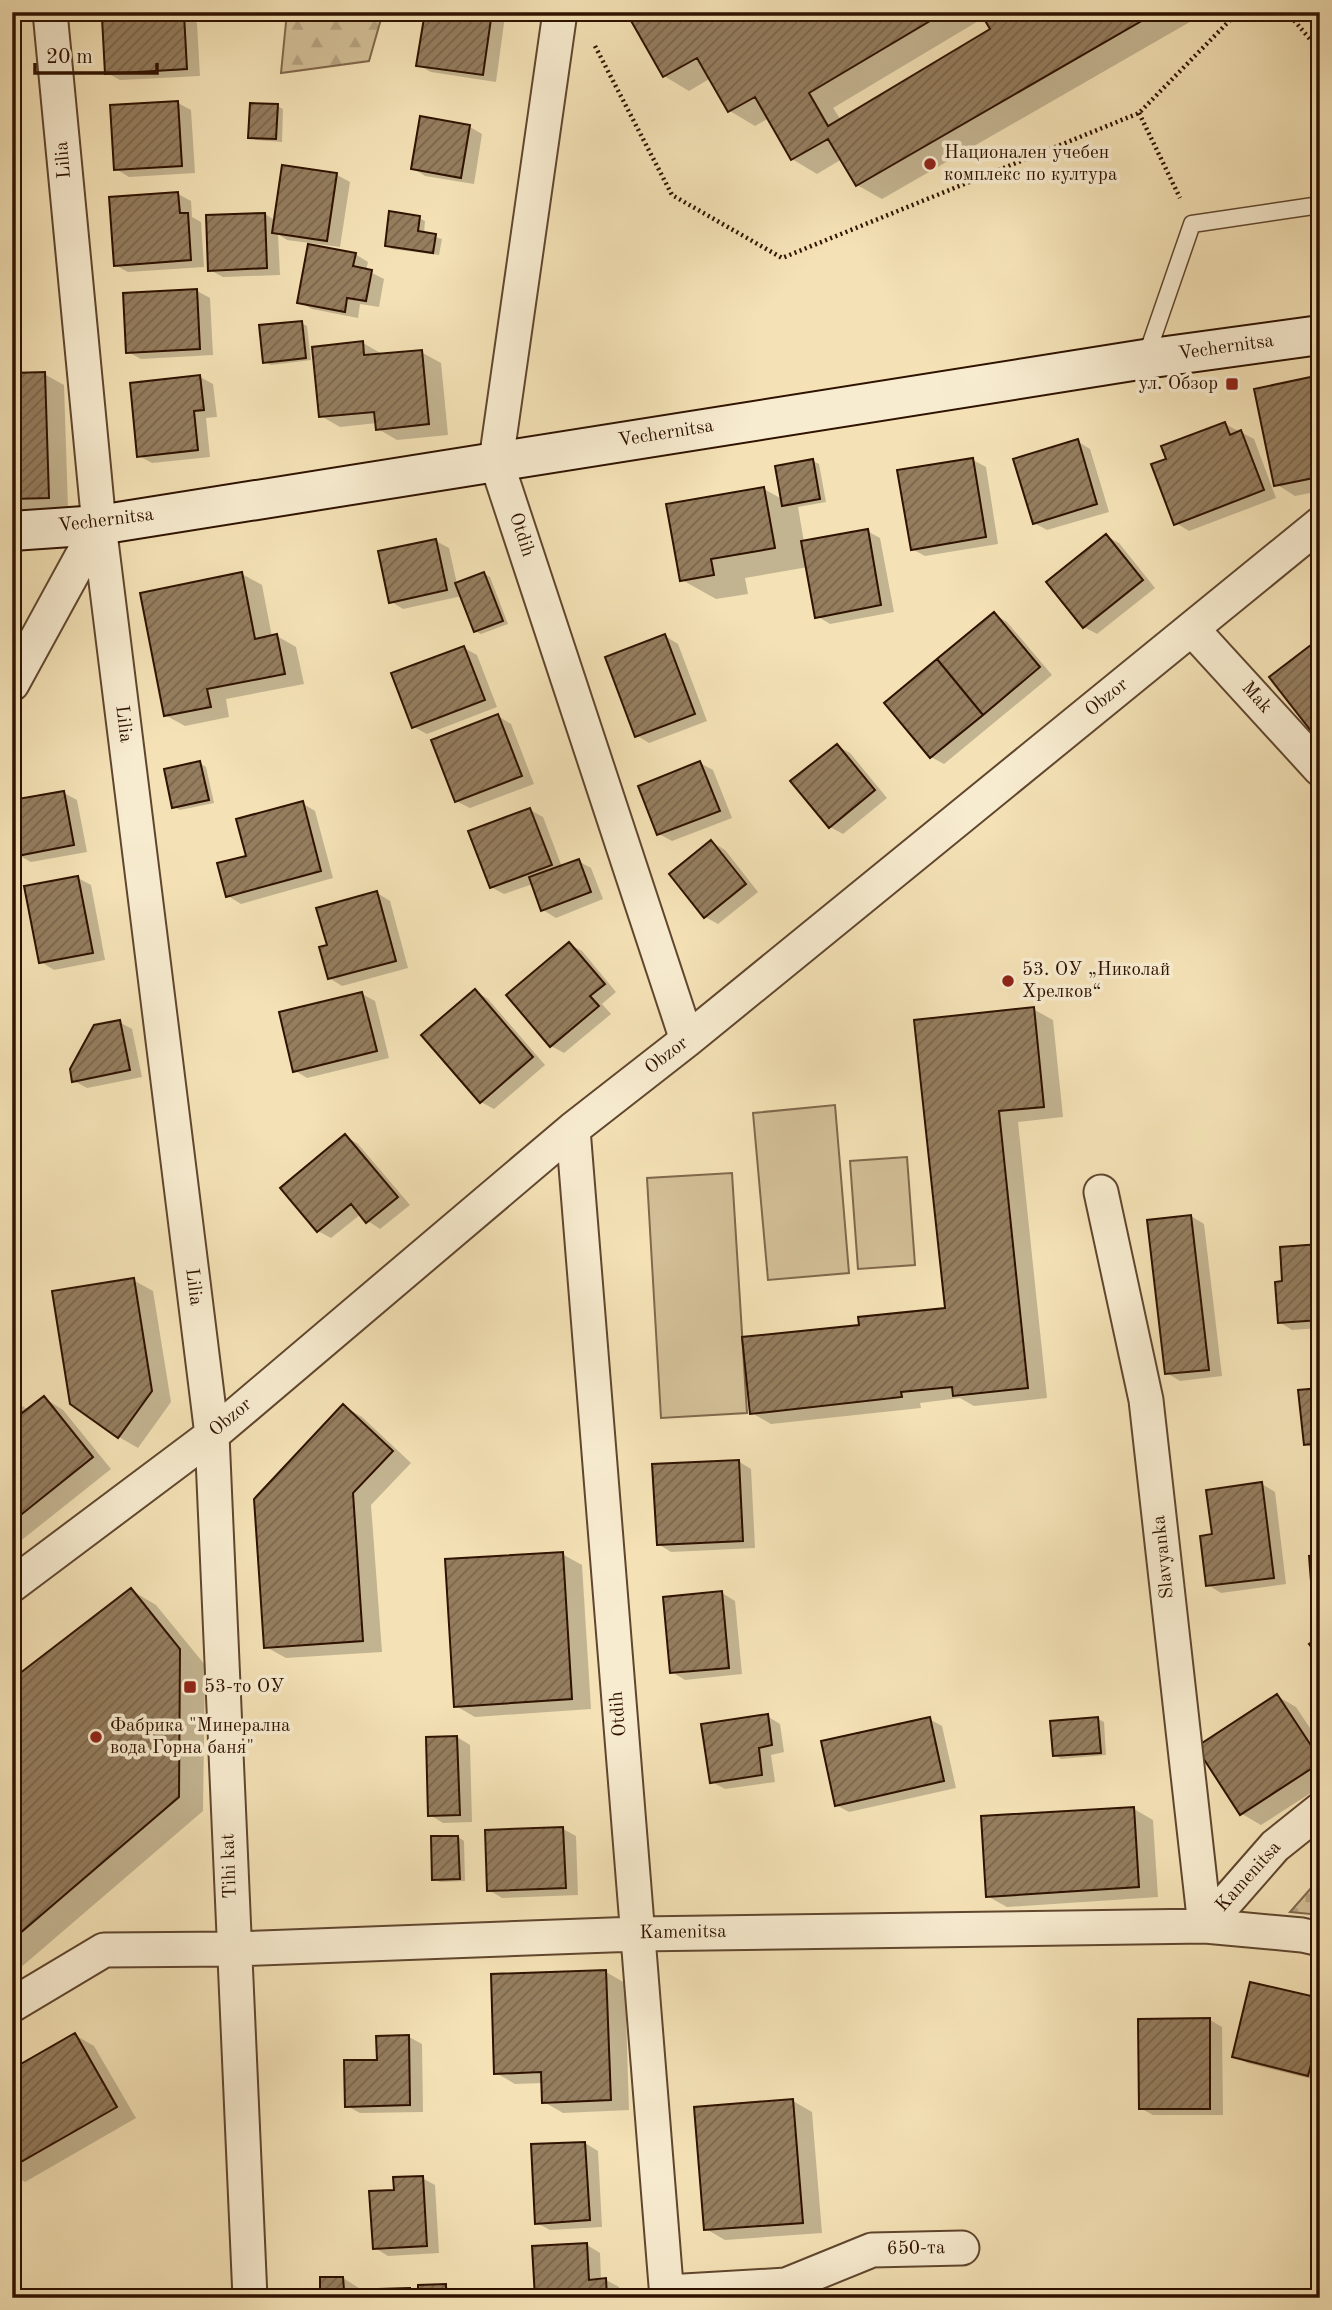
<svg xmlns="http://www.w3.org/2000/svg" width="1332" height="2310" viewBox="0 0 1332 2310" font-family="'Old Standard TT',serif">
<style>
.green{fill:#d3bf97;stroke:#81684c;stroke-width:2}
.forest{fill:url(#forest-firs);stroke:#81684c;stroke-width:2}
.cemetery{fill:url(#cemetery-stones);stroke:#81684c;stroke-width:2}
.shadow{fill:#0003;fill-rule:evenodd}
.building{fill:url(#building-hatch);stroke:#2f1200;stroke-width:2}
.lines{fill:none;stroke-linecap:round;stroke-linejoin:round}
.lane-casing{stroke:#60462e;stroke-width:19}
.street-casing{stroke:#60462e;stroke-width:37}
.secondary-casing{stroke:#2f1200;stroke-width:42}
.path{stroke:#2f1200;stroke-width:4.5;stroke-dasharray:2 3.5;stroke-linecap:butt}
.lane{stroke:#f8ecd0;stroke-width:16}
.street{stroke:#f8ecd0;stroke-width:33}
.secondary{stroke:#f8ecd0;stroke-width:38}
.poi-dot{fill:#8f2418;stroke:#f8ecd0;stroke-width:2.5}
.labels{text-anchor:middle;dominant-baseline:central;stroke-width:7;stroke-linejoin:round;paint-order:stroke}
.poi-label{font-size:19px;fill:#2f1200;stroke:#f8ecd0;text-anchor:start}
.street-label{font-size:19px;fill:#2f1200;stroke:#f8ecd0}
</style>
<defs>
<pattern id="forest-firs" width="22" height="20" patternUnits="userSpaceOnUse" patternTransform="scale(1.75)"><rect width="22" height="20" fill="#d3bf97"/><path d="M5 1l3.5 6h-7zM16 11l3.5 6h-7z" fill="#b5a380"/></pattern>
<pattern id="cemetery-stones" width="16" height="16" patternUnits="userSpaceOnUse" patternTransform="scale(1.75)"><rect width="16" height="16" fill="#d3bf97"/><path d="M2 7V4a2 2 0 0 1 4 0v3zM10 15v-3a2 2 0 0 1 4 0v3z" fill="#b5a380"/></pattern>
<pattern id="building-hatch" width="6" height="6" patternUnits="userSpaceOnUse" patternTransform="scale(1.75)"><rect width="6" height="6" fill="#957e5f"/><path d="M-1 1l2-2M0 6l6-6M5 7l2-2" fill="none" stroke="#7a664c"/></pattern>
</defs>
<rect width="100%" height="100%" fill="#f4e2b6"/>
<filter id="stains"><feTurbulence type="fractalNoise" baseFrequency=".00286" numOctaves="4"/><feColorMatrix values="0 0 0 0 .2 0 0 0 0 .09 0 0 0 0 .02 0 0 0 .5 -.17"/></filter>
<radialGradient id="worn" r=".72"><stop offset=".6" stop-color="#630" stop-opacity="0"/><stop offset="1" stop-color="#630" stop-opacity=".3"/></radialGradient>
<path class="green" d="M835,1105L849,1273L768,1280L753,1113Z
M907,1157L915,1265L858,1269L850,1161Z
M732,1173L747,1413L661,1418L647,1178Z"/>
<path class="forest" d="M287,12H383L369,61L281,73Z"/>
<path class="cemetery" d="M1320,1878V1915L1290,1912Z"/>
<path class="shadow" d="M12,12H35V21L12,22Z
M426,12H499L505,16L496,82L431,72L418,65Z
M628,12H1200L1202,15L882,199L857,185L842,159L817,174L792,159L769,118L755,126L730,111L711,78L689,91L664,76ZM985,17L992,29L841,120L833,108Z
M184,16L197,23L200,76L120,80L107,73Z
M178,103L191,110L195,173L129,177L116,169Z
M277,106L283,109L282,142L256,140L250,137Z
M470,127L482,134L474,184L425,176L413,168Z
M337,175L350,182L340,247L287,240L278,234L280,275L223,277L210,270L265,214L276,221Z
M178,194L191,201L192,217L201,222L204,267L128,272L115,265Z
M419,218L425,221L424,234L442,239L439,255L392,249L386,245Z
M355,254L368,262L366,270L384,279L379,307L360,304L358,318L312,309L299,302Z
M12,264L19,268L20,324H12Z
M197,291L210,298L213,355L141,359L128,352Z
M301,323L307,326L311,360L271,365L265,362Z
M363,343L382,354L421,352L441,363L448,435L397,440L378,429L377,423L340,427L321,416Z
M44,374L64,385L68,508L12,510V375Z
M200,377L213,384L217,417L206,418L210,457L152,463L139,456Z
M1320,377V491L1295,496L1276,484Z
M1225,424L1254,439L1276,498L1189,531L1176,523L1168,460Z
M1077,441L1090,449L1109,512L1047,530L1034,523Z
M973,460L986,467L998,544L925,556L912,549Z
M813,461L819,464L826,502L798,507L804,542L867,531L880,538L894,612L830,624L817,616L808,567L745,578L748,594L716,599L682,580L764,489L782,499Z
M1106,536L1119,543L1155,588L1097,634L1084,627Z
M436,541L449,548L457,584L484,574L490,577L508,624L481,634L475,631L462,596L403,609L390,601Z
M242,574L262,585L272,637L277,636L296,647L304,684L226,699L229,717L185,726L165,715Z
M994,614L1007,622L1052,675L944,764L931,757Z
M665,636L678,644L707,721L649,743L636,735Z
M464,648L477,655L497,707L427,734L414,727Z
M498,716L511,724L534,784L470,808L456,801Z
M837,746L850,753L887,798L843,834L830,827Z
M200,763L206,767L214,803L180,810L174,807Z
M700,763L713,770L732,818L672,841L659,834Z
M64,793L77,800L87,852L31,862L18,855Z
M302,803L315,811L333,878L241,904L228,896L248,857Z
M530,810L543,817L562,867L578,861L591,868L603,899L556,918L543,910L533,884L504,894L491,887Z
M712,842L725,850L758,892L718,924L705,917Z
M78,878L91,885L105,960L54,970L41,962Z
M377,893L390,901L408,968L342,986L329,978V947Z
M569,944L582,951L616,992L602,1004L611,1014L564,1053L551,1046Z
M475,991L488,999L545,1065L494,1109L481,1102Z
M362,994L375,1001L389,1058L307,1078L294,1070Z
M1033,1009L1053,1020L1063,1117L1018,1122L1047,1398L974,1406L960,1398L920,1403L921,1408L771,1424L752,1413L861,1327L947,1310L916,1022Z
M119,1022L132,1029L142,1077L87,1088L74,1081Z
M345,1136L358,1144L410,1205L380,1229L368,1221L361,1214L331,1238L318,1231L282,1188Z
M1191,1216L1204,1224L1222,1376L1180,1381L1167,1373Z
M1320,1246V1328L1292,1330L1279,1322L1284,1283Z
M133,1280L153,1291L171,1402L138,1448L119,1437Z
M1320,1390V1451H1318L1305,1444Z
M44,1398L63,1410L111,1469L18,1543L12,1540V1399L28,1410Z
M343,1406L362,1417L411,1463L371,1505L382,1652L286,1658L266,1647Z
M738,1461L751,1469L755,1548L671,1552L658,1544Z
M1262,1484L1275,1492L1286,1584L1221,1593L1208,1585L1214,1536Z
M562,1554L582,1565L591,1709L475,1717L456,1706Z
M131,1590L156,1605L205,1665L203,1811L12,1975V1662L22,1673Z
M722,1593L735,1601L742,1674L685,1680L672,1672Z
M1277,1696L1296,1707L1320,1743V1787L1261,1825L1242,1814L1198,1748Z
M767,1716L780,1724L784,1752L771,1755L775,1782L725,1789L712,1782Z
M929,1719L942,1726L956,1788L849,1812L836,1805Z
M1098,1719L1104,1722L1106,1755L1061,1759L1055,1755Z
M457,1737L470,1745L472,1822L443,1823L430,1815Z
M1134,1809L1153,1820L1158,1897L1007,1907L987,1896Z
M563,1829L576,1836L578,1895L502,1898L489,1890Z
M458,1837L464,1841L465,1881L440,1882L434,1879Z
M606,1972L625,1983L629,2110L563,2113L544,2102L543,2083L515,2084L496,2073Z
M1320,2000V2081L1247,2063L1234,2056Z
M1210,2020L1222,2027L1223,2115H1153L1140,2108Z
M75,2035L94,2046L136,2118L25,2182L12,2174V2071Z
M409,2037L422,2044L423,2112L360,2113L347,2106L378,2061Z
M793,2101L812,2112L822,2233L725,2240L706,2229Z
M585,2143L598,2151L602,2227L550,2230L537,2223Z
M422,2178L435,2185L439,2253L388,2256L375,2248L396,2191Z
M587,2245L600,2253L601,2280H606L619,2287V2298H537Z
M343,2278L362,2290H410L420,2296L445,2286L458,2293V2298H322Z"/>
<path class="building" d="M425,12H492L483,75L416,66Z
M626,12H945L809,93L828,126L990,29L980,12H1157L856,186L828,139L791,160L755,97L728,112L697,58L663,77Z
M184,14L187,69L105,74L102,18Z
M178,101L182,166L114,170L110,105Z
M250,103L278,104L276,139L248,138Z
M420,116L470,125L461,178L411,169Z
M282,165L337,173L327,241L272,233Z
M178,192L180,213H188L191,260L114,266L109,197Z
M389,211L420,216L418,231L436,234L433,253L385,246Z
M265,213L267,268L208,271L206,215Z
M308,244L356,253L353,266L372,270L366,301L347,298L345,312L297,303Z
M197,289L200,349L126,353L123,293Z
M302,321L306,358L263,363L259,325Z
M363,341L364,355L422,350L429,424L376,430L374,412L319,417L312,347Z
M45,372L49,498L12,499V373Z
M200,375L204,410L194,411L198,450L137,457L130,383Z
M1320,375V466L1312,468L1314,478L1274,486L1254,389Z
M1225,422L1230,435L1241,430L1264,490L1174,525L1151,464L1166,459L1161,446Z
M1078,439L1097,504L1033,524L1013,459Z
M973,458L986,537L911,550L897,470Z
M813,459L820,499L782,506L775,466Z
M764,487L775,548L711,559L714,575L680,581L666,504Z
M868,529L881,605L815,618L801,541Z
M1106,534L1143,580L1083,628L1046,582Z
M436,539L447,590L389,603L378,551Z
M242,572L255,639L277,634L285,674L207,689L211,707L164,716L140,593Z
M484,572L503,621L474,632L455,583Z
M994,612L1040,667L983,715L937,659Z
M665,634L695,714L635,737L605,657Z
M1320,638V732L1315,736L1269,677Z
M464,646L485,700L412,728L391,673Z
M937,659L983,715L930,758L884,703Z
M498,714L522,776L455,802L431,740Z
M837,744L875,790L829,828L790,781Z
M200,761L209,800L172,808L164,769Z
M700,761L720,811L657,835L638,786Z
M64,791L74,845L17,856L12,832V800Z
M303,801L321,871L226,897L217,863L246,856L236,819Z
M530,808L552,865L490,888L468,831Z
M711,840L746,884L704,918L669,874Z
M579,859L591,892L541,911L529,877Z
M78,876L93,953L39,963L24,886Z
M377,891L396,961L328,979L319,947L327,945L316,908Z
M569,942L605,984L590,996L599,1006L550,1047L506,995Z
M475,989L533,1057L480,1103L421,1035Z
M362,992L377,1051L293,1072L279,1012Z
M1034,1007L1044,1107L999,1111L1028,1388L953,1396L952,1387L901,1392L902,1397L750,1414L742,1337L859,1325L858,1317L945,1308L914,1020Z
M120,1020L130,1070L72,1082L70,1069L94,1025Z
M345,1134L398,1197L366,1223L351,1204L317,1232L280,1188Z
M1191,1215L1209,1370L1165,1374L1147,1220Z
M1320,1244V1320L1278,1323L1275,1282L1282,1281L1280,1247Z
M134,1278L152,1391L118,1438L70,1404L52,1291Z
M1320,1388V1443L1304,1445L1298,1390Z
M44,1396L93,1457L12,1522V1401L22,1413Z
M343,1404L393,1451L353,1493L363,1641L264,1648L254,1499Z
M739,1460L743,1541L657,1545L652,1464Z
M1262,1482L1274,1578L1206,1586L1200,1536L1212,1534L1206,1490Z
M563,1552L572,1699L454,1707L445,1559Z
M1320,1555V1593L1312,1594L1309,1556Z
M131,1588L180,1649L179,1797L12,1940V1674L15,1677Z
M722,1591L729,1668L670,1673L663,1597Z
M1320,1636V1659L1309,1644Z
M1277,1694L1320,1759V1763L1240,1815L1196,1747Z
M768,1714L772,1745L759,1748L762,1775L710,1783L701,1724Z
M930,1717L944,1781L835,1806L821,1741Z
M1098,1717L1101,1753L1053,1756L1050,1721Z
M457,1736L460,1815L428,1816L426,1737Z
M1134,1807L1139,1887L986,1897L981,1816Z
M563,1827L566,1888L487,1891L485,1830Z
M431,1836H458L460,1879L432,1880Z
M606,1970L611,2100L542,2103L541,2072L494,2074L491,1974Z
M1250,1982L1320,1998V2029L1308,2076L1232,2057Z
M1210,2018V2109H1139L1138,2019Z
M75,2033L117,2107L12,2167V2069Z
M409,2035L410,2105L345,2107L344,2060H377L376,2036Z
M793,2099L803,2223L704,2230L694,2107Z
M585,2142L590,2220L535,2224L531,2144Z
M423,2176L427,2246L373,2249L369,2191L394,2190L393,2177Z
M587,2243L589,2280L606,2278L607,2298H535L532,2246Z
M320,2277H343L344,2290L410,2288V2298H320Z
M446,2284V2298H418V2285Z"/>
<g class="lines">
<g class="lane-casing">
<path id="lane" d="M1146,357L1192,224L1320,205"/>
</g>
<g class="street-casing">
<path id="street" d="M50,12L99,525L212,1435L250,2298
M560,12L496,461L687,1040
M1192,629L1320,769
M12,684L99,525
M573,1129L667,2298
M1101,1192L1146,1400L1205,1926L1302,1935L1320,1939
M12,1585L212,1435L573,1129L687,1040L1320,524
M12,2005L104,1950L233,1949L637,1934L1205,1926L1275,1846L1320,1810
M667,2292L786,2285L872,2250L962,2248"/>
</g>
<g class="secondary-casing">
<path id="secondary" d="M12,531L99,525L1145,359L1320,335"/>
</g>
<path class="path" d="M1287,12L1320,51
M595,46L672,195L782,258L1139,113L1238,12
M1139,113L1180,198"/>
<use href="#lane" class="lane"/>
<use href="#street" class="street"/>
<use href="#secondary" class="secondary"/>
</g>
<g class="poi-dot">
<circle cx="930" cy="164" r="7"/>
<rect x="1225" y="377" width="14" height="14" rx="3.5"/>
<circle cx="1008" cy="981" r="7"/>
<rect x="183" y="1680" width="14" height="14" rx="3.5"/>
<circle cx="96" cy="1737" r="7"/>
</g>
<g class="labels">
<g class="poi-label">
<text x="944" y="153">Национален учебен<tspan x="944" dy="22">комплекс по култура</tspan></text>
<text x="1218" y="384" text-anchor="end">ул. Обзор</text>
<text x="1022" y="970">53. ОУ „Николай<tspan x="1022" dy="22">Хрелков“</tspan></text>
<text x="204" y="1687">53-то ОУ</text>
<text x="110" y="1726">Фабрика "Минерална<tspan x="110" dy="22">вода Горна баня"</tspan></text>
</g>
<g class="street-label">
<text transform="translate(64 160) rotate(-95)">Lilia</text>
<text transform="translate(1226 348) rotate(-8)">Vechernitsa</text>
<text transform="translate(666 434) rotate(-9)">Vechernitsa</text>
<text transform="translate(106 521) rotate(-7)">Vechernitsa</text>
<text transform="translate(521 535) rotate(72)">Otdih</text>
<text transform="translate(1107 698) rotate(-39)">Obzor</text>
<text transform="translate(1256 698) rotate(48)">Mak</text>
<text transform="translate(123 724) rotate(83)">Lilia</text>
<text transform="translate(667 1056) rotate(-38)">Obzor</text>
<text transform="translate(193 1287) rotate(83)">Lilia</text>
<text transform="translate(231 1418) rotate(-40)">Obzor</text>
<text transform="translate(1164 1557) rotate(-96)">Slavyanka</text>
<text transform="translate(619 1714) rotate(-95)">Otdih</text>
<text transform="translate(230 1866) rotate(-92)">Tihi kat</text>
<text transform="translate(1249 1877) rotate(-48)">Kamenitsa</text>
<text transform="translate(683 1933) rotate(-1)">Kamenitsa</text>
<text transform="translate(916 2249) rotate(-1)">650-та</text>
</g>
</g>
<rect width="1332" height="2310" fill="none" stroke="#f4e2b6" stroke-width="42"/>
<rect x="14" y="14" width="1304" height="2282" fill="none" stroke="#2f1200" stroke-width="3.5"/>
<rect x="21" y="21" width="1290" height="2268" fill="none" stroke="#2f1200" stroke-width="2"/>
<path d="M35 63v10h122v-10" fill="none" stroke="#2f1200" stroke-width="3.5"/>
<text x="46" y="63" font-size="21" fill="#2f1200" stroke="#f8ecd0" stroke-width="5" paint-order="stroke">20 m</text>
<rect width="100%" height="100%" filter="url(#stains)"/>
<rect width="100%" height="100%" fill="url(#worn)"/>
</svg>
